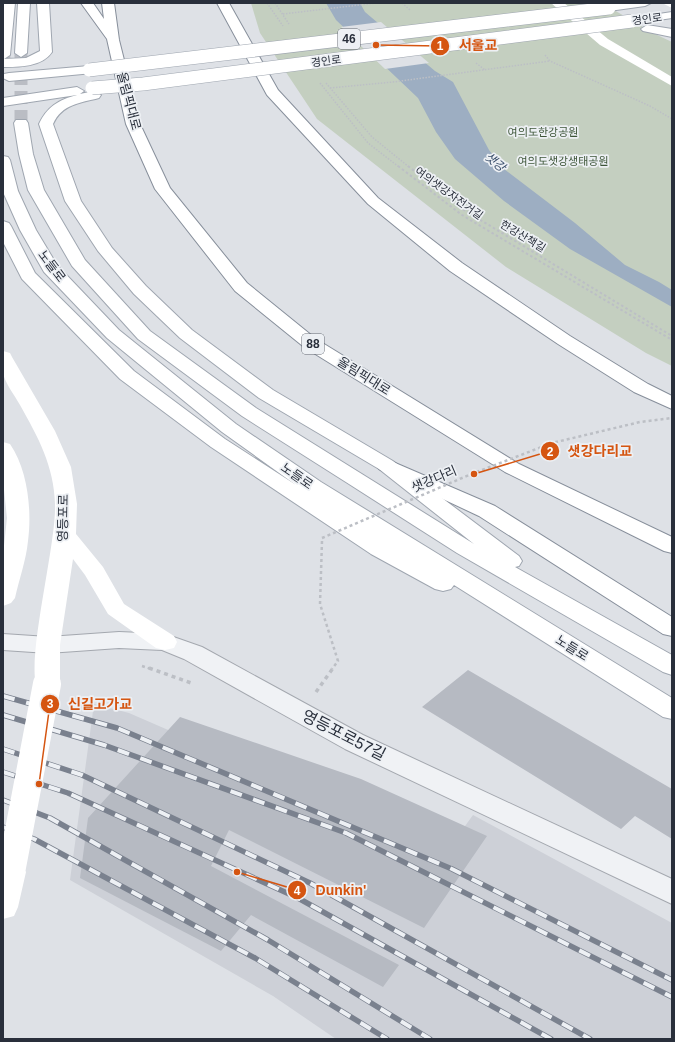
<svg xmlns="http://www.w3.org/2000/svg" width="675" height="1042" viewBox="0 0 675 1042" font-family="Helvetica,'Noto Sans KR',sans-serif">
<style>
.built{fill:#cdd0d7}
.green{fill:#c4cfc0}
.water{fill:#9daec2}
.pier{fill:#dee1e6}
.building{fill:#b6bac2}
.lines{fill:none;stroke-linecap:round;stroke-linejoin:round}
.primary-tunnel{stroke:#babdc4;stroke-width:13;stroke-dasharray:13 6;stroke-linecap:butt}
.tertiary-casing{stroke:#a4a8af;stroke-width:2}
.primary-casing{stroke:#9fa6b0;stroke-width:2}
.trunk-casing{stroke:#878f9b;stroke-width:2}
.path-far3{stroke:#bcbfc5;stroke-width:1.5;stroke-dasharray:1.5 1.5;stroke-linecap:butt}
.path-far2{stroke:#bcbfc5;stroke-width:2;stroke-dasharray:2.5 2.5;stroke-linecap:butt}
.path-far1{stroke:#bcbfc5;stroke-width:2.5;stroke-dasharray:3 3;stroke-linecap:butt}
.path{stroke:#bcbfc5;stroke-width:3.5;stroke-dasharray:4 4;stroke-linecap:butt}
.tertiary{fill:#f0f2f5;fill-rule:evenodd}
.secondary{fill:#fff;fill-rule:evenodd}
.primary{fill:#fff;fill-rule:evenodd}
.trunk{fill:#fff;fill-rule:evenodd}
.rail-casing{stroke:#7a818e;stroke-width:5.5}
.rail{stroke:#edf0f4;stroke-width:4;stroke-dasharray:12;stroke-linecap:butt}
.primary-bridge-casing{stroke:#9fa6b0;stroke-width:14;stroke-linecap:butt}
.path-bridge{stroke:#bcbfc5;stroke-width:2.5;stroke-dasharray:3 3;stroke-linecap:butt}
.secondary-bridge{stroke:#fff;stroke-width:28}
.primary-bridge{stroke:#fff;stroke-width:13}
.labels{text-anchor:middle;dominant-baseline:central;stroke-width:3.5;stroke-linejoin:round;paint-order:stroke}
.far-street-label{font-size:11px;fill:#292f3b;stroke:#edf0f4}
.far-park-label{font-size:11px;fill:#3d5538;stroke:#edf0f4}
.shield{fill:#edf0f4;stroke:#646972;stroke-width:1}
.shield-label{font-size:12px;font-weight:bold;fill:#292f3b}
.far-water-label{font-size:12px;font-style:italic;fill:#384d6a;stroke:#edf0f4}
.street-label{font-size:13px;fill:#292f3b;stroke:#edf0f4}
.near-street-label{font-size:16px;fill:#292f3b;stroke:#edf0f4}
.leader{fill:none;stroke:#d55511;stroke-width:1.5}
.callout-dot{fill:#d55511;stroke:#edf0f4;stroke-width:1.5}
.mark-label{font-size:12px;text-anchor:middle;font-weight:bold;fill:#fff}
.callout-label{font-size:14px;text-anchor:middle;font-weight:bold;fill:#d55511;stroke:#edf0f4;stroke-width:3.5;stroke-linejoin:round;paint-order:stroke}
</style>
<rect width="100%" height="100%" fill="#dee1e6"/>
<path class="built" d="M94,704L129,713L447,851L473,815L672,923V1039H336L273,996L70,880Z"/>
<path class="green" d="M251,3H602L655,34L672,42V366L646,353L506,267L317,119L260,33Z"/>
<path class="water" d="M326,3H360L365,12L435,71L453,82L489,150L504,169L575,223L625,265L659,282L672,290V307L570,249L504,201L455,159L436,132L418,98L336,20Z"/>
<path class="pier" d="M381,22L429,63L385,69L341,27Z"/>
<path class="building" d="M468,670L672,789V839L635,816L621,829L422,707Z
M180,717L361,779L487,836L424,928L229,830L211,866L399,965L383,987L251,915L221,951L80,878L88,818Z"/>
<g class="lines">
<path class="primary-tunnel" d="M21,53V123
M3,65L4,55"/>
<g class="tertiary-casing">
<path id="tertiary" d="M119,632L165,634L202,647L363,735L672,879V904L345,749L184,659L162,650L119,648L48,653L3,650V634L48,637Z"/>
</g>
<g class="primary-casing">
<path id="primary" d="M3,3H15L10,55L4,59Z
M18,3H30L27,53L21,57L15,53Z
M37,3H49L52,52C42,67 19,67 3,67V59L26,58L40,51Z
M602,3H651L645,6L609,11L605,10Z
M672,12V18L632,24L626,21L632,18Z
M647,25L672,29V37L643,31L641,29Z
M89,66L95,70L93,73L9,81L3,78L4,74L9,73Z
M77,87L84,91L80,94L94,91L101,95L99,98C80,103 62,104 53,124L81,201L112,248L146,286L192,330L273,390L393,461L519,556L522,561L519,566L515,567L672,655V675L663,672L457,553L349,484L242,416L138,339L72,266L28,190L19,154L14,123L16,120H26L28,123L33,154L44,190L85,260L150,331L256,408L474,544L379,469L259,398L180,338L134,294L98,251L65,201L39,124C47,107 58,100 77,95L3,106V98Z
M3,156L8,157L10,160L18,191L36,230L57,265L119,330L236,424L321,482L672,698V719L663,717L454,585L451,589L443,591L435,589L371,554L211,447L120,379L22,279L3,242V221L9,223L11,226L35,273L134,371L225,439L296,485L222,432L107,338L44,272L20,230L3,192Z"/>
</g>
<g class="trunk-casing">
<path id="trunk" d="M81,3H93L104,19L102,3H114L119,40L140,124L170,188L247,283L316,339L519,464L672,537V553L664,551L505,472L304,347L235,291L155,189L126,124L107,39Z
M217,3H229L278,90L378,198L462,263L570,336L648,384L672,396V409L634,392L558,344L450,271L368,204L267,95Z
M386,459L495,506L672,617V636L663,634L479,516L379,469L376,465L379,461Z"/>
</g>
<path class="path-far3" d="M267,3L283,26
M275,3L289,24
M402,3L410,10
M283,14L376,3
M545,55L550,61L650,106L672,119
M476,63L485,70
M320,83L368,143L399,167
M326,83L372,137L409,167
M330,88L393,82L550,61"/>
<path class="path-far2" d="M398,166L462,215L672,340
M408,166L464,210L672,336"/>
<path class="path-far1" d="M322,541L320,604L338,661L332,669
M142,666L151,669"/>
<path class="path" d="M149,668L194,684
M316,692L333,668"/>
<use href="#tertiary" class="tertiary"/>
<path class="secondary" d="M551,3H564L608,39L672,77V86L600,45Z
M662,3H672V8Z
M3,351L10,353L12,357L55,431L71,467L77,504L76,534L103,567L124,604L174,636L177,642L174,648L165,650L156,648L108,614L85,575L73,559L60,645V684L56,690L47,693L38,690C24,666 57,543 55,504C54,466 38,437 20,405C15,396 5,383 3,373C2,366 3,358 3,351Z
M3,442L10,444C28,470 32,511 28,541C26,561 19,579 15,598L11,603L3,606V555L7,518L3,480Z
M11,860L21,864L26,872L18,907L14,916L3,919V863Z"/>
<use href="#primary" class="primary"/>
<use href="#trunk" class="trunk"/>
<g class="rail-casing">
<path id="rail" d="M3,696L117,728L452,869L672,980
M3,715L104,745L346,833L672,997
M3,749L82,775L310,883L590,1039
M3,772L68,793L298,898L551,1039
M3,800L50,818L268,940L430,1039
M3,827L34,839L255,958L387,1039"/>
</g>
<use href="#rail" class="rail"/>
<g class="primary-bridge-casing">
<path id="primary-bridge" d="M89,70L609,8
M92,88L143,84L632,21"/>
</g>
<path class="path-bridge" d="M322,538L469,475L552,443L640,422L672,418"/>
<path class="secondary-bridge" d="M11,872L47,684"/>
<use href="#primary-bridge" class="primary-bridge"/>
</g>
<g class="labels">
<g class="far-street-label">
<text transform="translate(647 19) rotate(-8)">경인로</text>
<text transform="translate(326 61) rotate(-7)">경인로</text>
<text transform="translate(449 193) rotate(36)">여의샛강자전거길</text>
<text transform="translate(523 236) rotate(31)">한강산책길</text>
</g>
<g class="far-park-label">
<text x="543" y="132">여의도한강공원</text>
<text x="563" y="161">여의도샛강생태공원</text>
</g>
<g class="shield">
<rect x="338" y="29" width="22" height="20" rx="3"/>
<rect x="302" y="334" width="22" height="20" rx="3"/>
</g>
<g class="shield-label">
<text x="349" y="39">46</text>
<text x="313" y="344">88</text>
</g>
<g class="far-water-label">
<text transform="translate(495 162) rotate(40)">샛강</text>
</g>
<g class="street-label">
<text transform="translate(129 101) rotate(75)">올림픽대로</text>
<text transform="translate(52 266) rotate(53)">노들로</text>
<text transform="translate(364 376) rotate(32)">올림픽대로</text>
<text transform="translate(297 476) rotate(35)">노들로</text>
<text transform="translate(434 479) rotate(-23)">샛강다리</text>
<text transform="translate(63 518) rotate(-89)">영등포로</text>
<text transform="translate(572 648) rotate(32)">노들로</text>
</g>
<g class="near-street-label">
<text transform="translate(344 735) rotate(27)">영등포로57길</text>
</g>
</g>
<path class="leader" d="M376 45L440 46M474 474L550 451M39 784L50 704M237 872L297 890"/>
<g class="callout-dot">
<circle cx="376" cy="45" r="4"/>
<circle cx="474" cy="474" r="4"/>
<circle cx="39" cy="784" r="4"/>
<circle cx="237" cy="872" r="4"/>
<circle cx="440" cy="46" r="10"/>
<circle cx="550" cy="451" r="10"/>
<circle cx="50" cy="704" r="10"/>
<circle cx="297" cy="890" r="10"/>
</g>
<g class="mark-label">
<text x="440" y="50">1</text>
<text x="550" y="456">2</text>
<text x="50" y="708">3</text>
<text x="297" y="895">4</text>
</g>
<g class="callout-label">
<text x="478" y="50">서울교</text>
<text x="600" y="456">샛강다리교</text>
<text x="100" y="709">신길고가교</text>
<text x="341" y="895">Dunkin'</text>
</g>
<rect width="675" height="1042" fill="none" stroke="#292f3b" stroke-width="8"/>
</svg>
